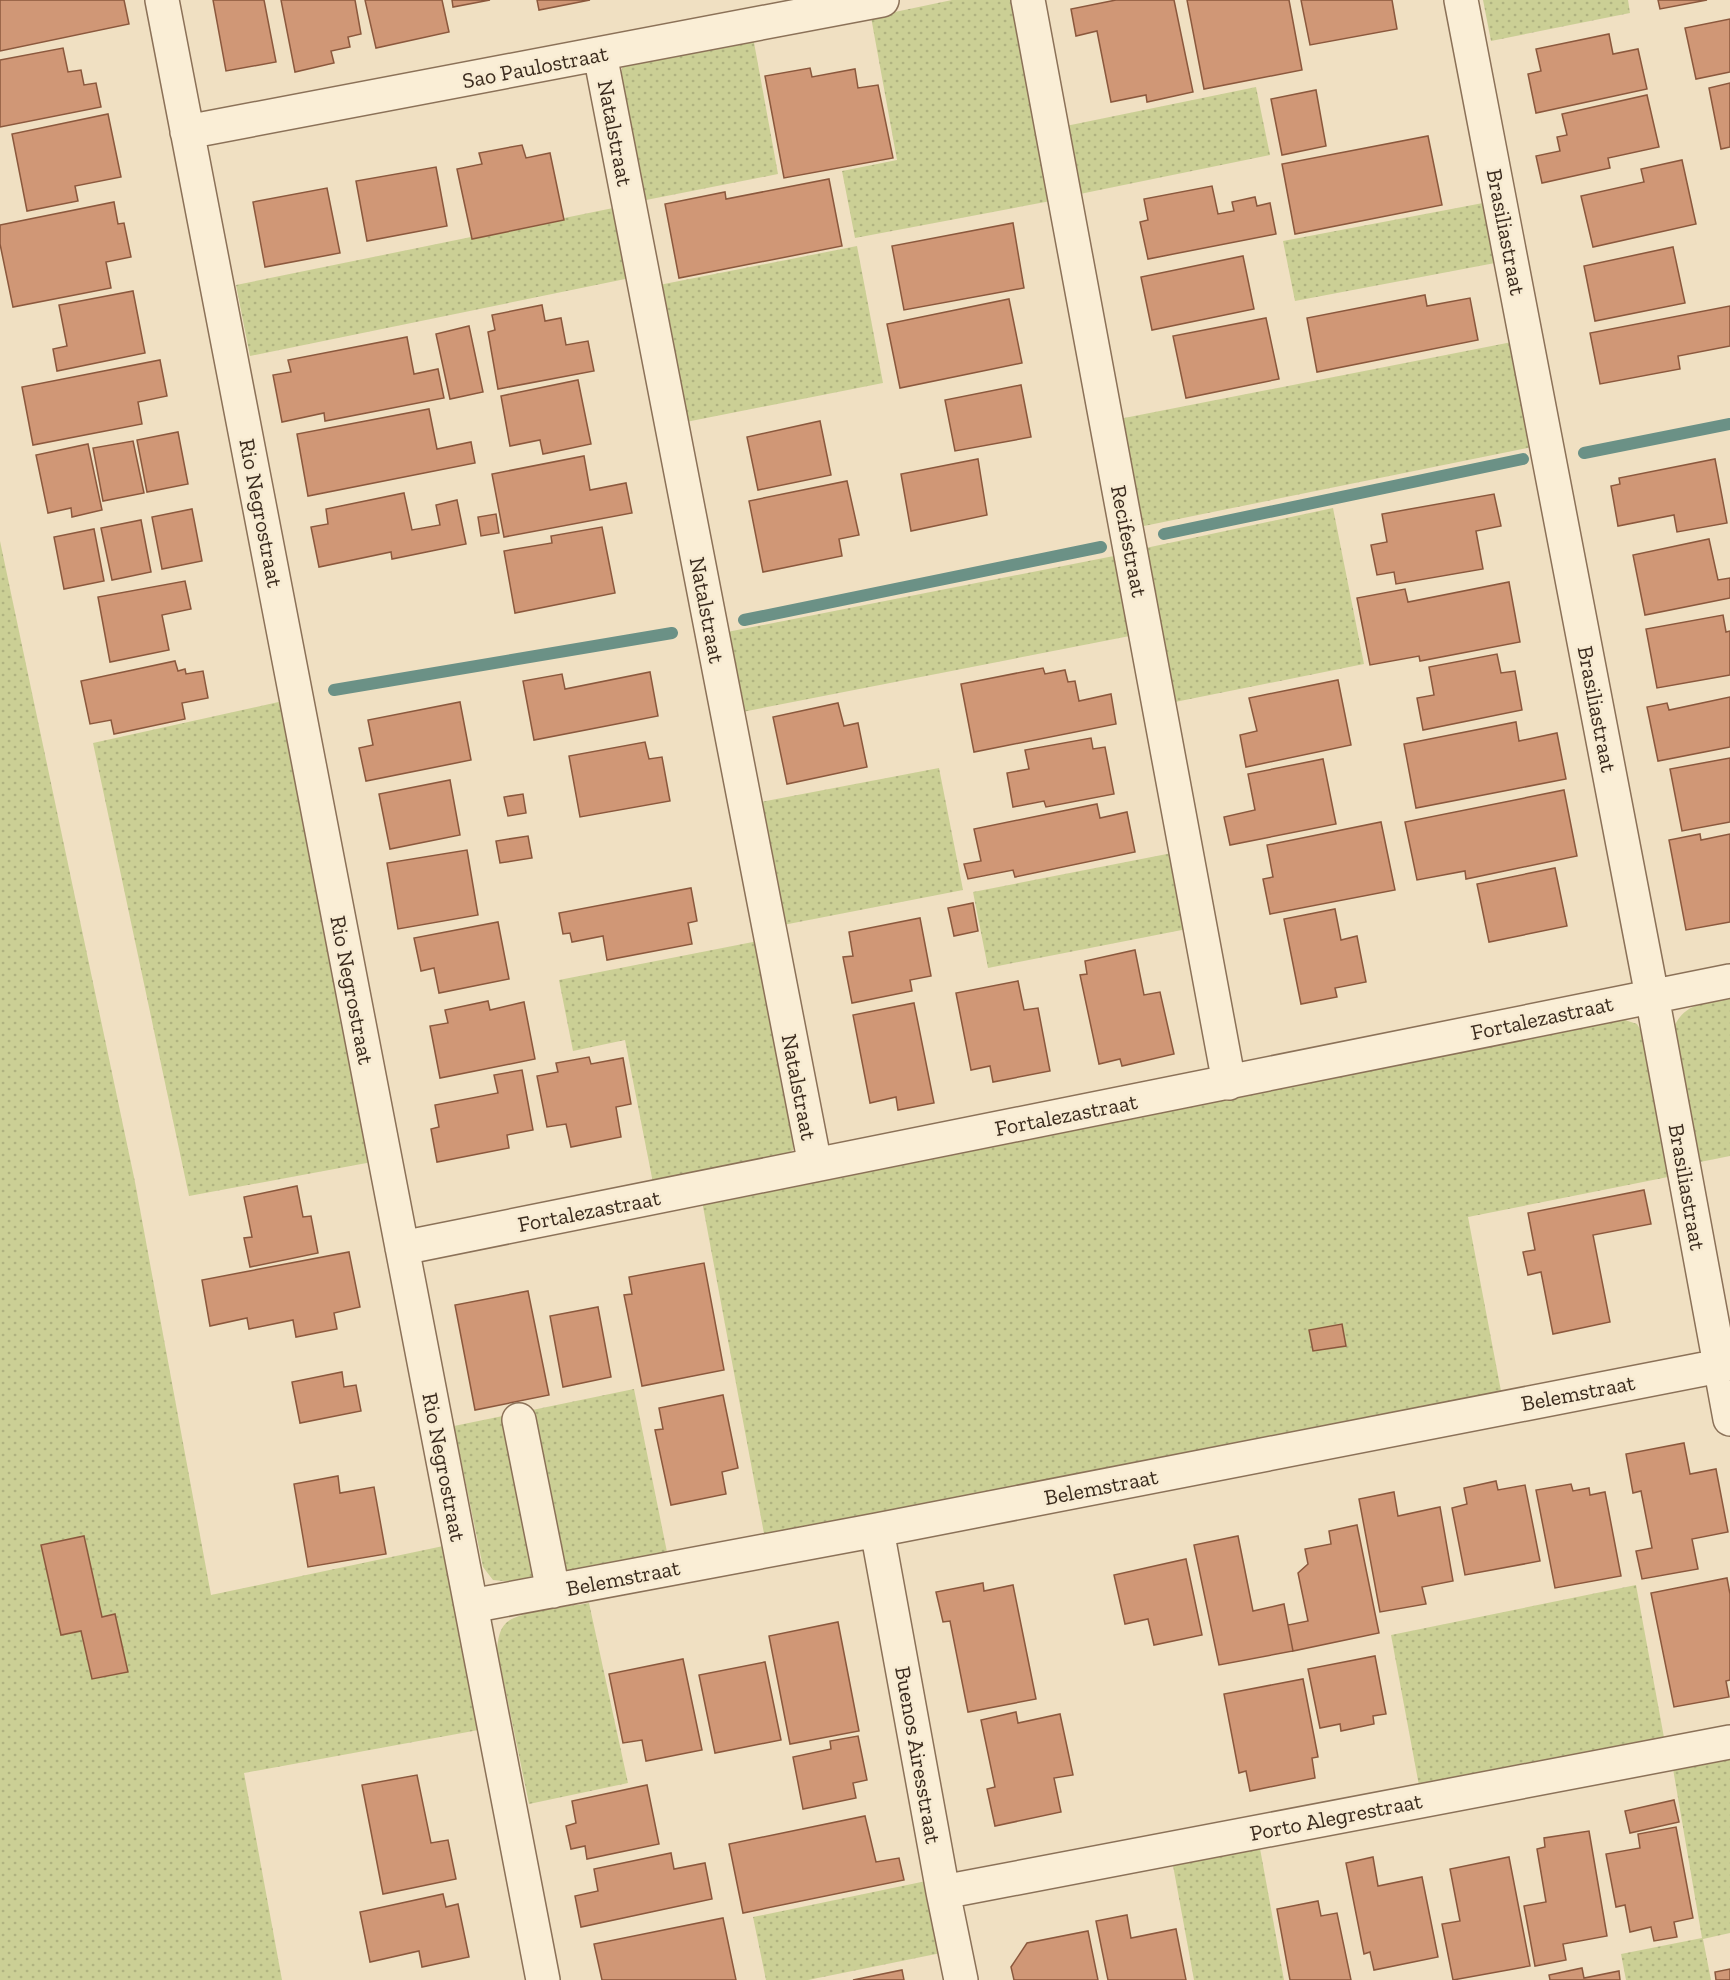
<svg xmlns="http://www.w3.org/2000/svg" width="1730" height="1980" viewBox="0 0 1730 1980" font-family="'Zilla Slab',serif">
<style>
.grass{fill:url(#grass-dots)}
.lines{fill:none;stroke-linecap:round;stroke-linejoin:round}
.stream{stroke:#6b9186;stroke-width:12}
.building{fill:#d09776;stroke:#8b583d;stroke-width:1.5}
.minor-casing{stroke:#8b7158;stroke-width:36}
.minor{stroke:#faeed6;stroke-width:33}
.labels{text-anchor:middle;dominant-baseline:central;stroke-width:5;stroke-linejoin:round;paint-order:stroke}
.street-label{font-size:22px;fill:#3a2a1d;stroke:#f7ebd2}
</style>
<defs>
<pattern id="grass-dots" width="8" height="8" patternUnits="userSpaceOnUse" patternTransform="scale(1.5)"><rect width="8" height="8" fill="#cbcf95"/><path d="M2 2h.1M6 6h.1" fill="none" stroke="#afb280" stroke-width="1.8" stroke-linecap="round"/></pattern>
</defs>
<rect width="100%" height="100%" fill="#f0e0c2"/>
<path class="grass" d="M952,0H1014L1056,200L855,238L842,171L897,160L871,17Z
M1483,0H1628L1630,13L1491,41Z
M753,37L778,174L641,201L620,75L625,60Z
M1256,87L1270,155L1075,195L1061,127Z
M1483,203L1495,263L1295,301L1283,241Z
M623,206L635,277L250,356L236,285Z
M857,246L883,383L681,423L654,286Z
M1512,342L1532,447L1139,527L1119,419Z
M1333,508L1364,664L1170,703L1141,549Z
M0,541L135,1182L211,1595L448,1545L484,1729L244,1773L282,1980H0Z
M1124,554L1140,634L737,713L722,633Z
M283,701L372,1162L189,1196L93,743Z
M939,768L963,890L778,926L755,803Z
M1172,853L1187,929L988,968L973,892Z
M758,941L795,1133L793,1150L782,1158L653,1183L625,1040L573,1051L559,980Z
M1730,999V1156L1700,1162L1674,1027C1685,1002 1707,1003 1730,999Z
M1616,1017L1637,1024L1649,1045L1673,1176L1468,1217L1501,1391L765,1539L702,1201Z
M634,1389L667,1552L512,1582L493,1580L483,1567L454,1426Z
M1636,1585L1665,1743L1420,1791L1391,1635Z
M589,1603L628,1783L529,1804L497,1649C498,1640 499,1630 506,1623C520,1610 569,1607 589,1603Z
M1730,1752V1933L1703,1939L1711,1980H1626L1621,1954L1702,1938L1672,1763Z
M1259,1843L1284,1980H1194L1172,1860Z
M931,1880L946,1952L808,1980H766L753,1917Z"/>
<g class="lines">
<path class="stream" d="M1584,453L1730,424
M1164,534L1523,459
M744,620L1101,547
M334,690L672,633"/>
</g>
<path class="building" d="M0,0H124L129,24L0,51Z
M213,0H264L276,62L226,71Z
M281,0H355L361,34L348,37L350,47L331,51L334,63L295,72Z
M365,0H442L449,32L376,48Z
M452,0H490L453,7Z
M537,0H590L539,10Z
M1116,0H1174L1193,92L1147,102L1146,95L1111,102L1097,31L1076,36L1071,9Z
M1187,0H1289L1302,70L1204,89Z
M1301,0H1392L1397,29L1310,45Z
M1658,0H1707L1660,9Z
M1730,19V72L1696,79L1685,28Z
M1609,34L1613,54L1638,49L1647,89L1536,113L1528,74L1541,71L1536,49Z
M63,48L68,72L81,70L84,85L96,83L101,107L0,127V60Z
M810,68L812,77L855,69L858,88L878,85L893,158L784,178L765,76Z
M1730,83V147L1721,149L1709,88Z
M1316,90L1326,146L1282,155L1271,99Z
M1647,95L1659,147L1608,158L1610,168L1542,183L1536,156L1560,151L1557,137L1567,135L1562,114Z
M108,114L121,177L75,186L78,201L27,211L12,134Z
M1428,136L1442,205L1295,234L1282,164Z
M522,145L526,158L550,153L564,220L472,239L457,169L482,164L479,153Z
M1682,160L1696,224L1593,247L1581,196L1644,182L1641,169Z
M436,167L447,226L367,241L356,181Z
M829,179L842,246L679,278L665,204L725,192L726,199Z
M1212,186L1218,214L1234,211L1232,202L1255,197L1257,206L1270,203L1276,234L1148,259L1140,222L1148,220L1144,199Z
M327,188L340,253L265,267L253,202Z
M114,202L118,224L124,223L131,257L106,262L111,288L13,307L0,244V225Z
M1013,223L1024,288L904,310L892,246Z
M1673,247L1685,303L1595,321L1584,266Z
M1243,256L1254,309L1152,330L1141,277Z
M133,291L145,353L57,371L53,349L67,346L59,305Z
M1425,295L1427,306L1470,298L1478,340L1317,372L1307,318Z
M1009,299L1022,363L900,388L887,324Z
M542,305L545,321L561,318L566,345L588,341L594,371L498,389L488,332L495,330L492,315Z
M1730,306V346L1678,356L1680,369L1600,384L1590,333Z
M1266,318L1279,379L1186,398L1173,336Z
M469,326L483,392L450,399L436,334Z
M407,337L414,374L438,369L444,398L325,421L324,413L282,422L273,375L291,372L288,360Z
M160,360L167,396L138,402L142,424L33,445L22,387Z
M578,380L591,444L543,454L540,440L510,446L501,396Z
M1021,385L1031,437L955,451L945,400Z
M429,409L437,449L471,442L475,463L308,496L297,434Z
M820,421L831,475L758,490L747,437Z
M178,432L188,484L147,492L137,440Z
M133,441L144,493L103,501L93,448Z
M88,444L102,510L72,517L71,508L48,513L36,455Z
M584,456L590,490L626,483L632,513L504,537L492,474Z
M978,459L987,515L911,531L901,474Z
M1715,459L1727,523L1677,532L1674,515L1618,526L1611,486L1620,484L1619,478Z
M847,481L859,535L839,539L842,556L763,572L749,501Z
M404,493L412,530L440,525L436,505L457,500L466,544L392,559L391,552L319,567L311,527L328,524L326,509Z
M1494,494L1501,526L1476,531L1483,569L1396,584L1394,572L1377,575L1371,545L1387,542L1382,514Z
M192,509L202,561L162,569L152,517Z
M496,514L499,533L481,536L478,517Z
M141,520L151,572L112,580L101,528Z
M602,527L615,593L515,613L504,551L552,543L551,536Z
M94,529L104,581L64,589L54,537Z
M1709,539L1718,580L1730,578V598L1645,615L1633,555Z
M185,581L191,609L162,615L169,650L110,662L98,597Z
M1509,582L1520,642L1420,661L1419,656L1370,665L1357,598L1405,589L1408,602Z
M1723,615L1726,632L1730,631V675L1657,688L1646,629Z
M1497,654L1501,673L1515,671L1522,710L1423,730L1417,698L1434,695L1429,667Z
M175,661L178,671L185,669L186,674L203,671L208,698L182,703L185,719L114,734L111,720L90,724L81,681Z
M1043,668L1045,674L1065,670L1068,682L1075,681L1079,701L1111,694L1116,724L974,752L961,684Z
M650,672L658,716L534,740L523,681L562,674L565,689Z
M1338,680L1351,745L1246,767L1240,735L1257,731L1249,698Z
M1730,697V747L1658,761L1647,707L1667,703L1669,710Z
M460,702L471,760L366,781L359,748L373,745L368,720Z
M838,703L844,726L858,723L867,767L787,784L773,717Z
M1516,722L1519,741L1557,733L1566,779L1416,808L1404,744Z
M1091,738L1093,749L1105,747L1114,794L1046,807L1044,801L1013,807L1007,773L1029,769L1025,750Z
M645,742L649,759L662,757L670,801L580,817L569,756Z
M1730,758V822L1682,831L1670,769Z
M1323,759L1336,824L1230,845L1224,817L1255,810L1248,774Z
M450,780L460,835L390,849L379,794Z
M1564,790L1577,856L1466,879L1465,871L1417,880L1405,822Z
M523,794L526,813L508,816L504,797Z
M1097,804L1100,818L1127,812L1135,852L1015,877L1013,870L968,879L964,864L981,861L974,829Z
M1381,822L1395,890L1270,914L1263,879L1273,877L1267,845Z
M1700,834L1701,840L1730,834V922L1686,930L1669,840Z
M528,836L532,858L500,863L496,841Z
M467,850L478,915L398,929L387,863Z
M1555,868L1567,926L1489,942L1477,884Z
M691,888L697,921L688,923L692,944L607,960L603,936L572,942L570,933L563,934L559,913Z
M973,903L978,931L954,936L948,908Z
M1335,909L1341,940L1357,936L1366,982L1335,988L1337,997L1301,1004L1284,919Z
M920,918L931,976L910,980L912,991L852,1003L843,957L853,956L849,932Z
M498,922L509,979L439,993L434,968L421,971L414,938Z
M1135,950L1144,995L1160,992L1174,1054L1122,1066L1120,1059L1099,1064L1080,975L1087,974L1085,961Z
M1018,981L1024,1010L1038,1008L1050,1071L993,1082L990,1066L971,1070L956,993Z
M488,1001L490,1010L524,1002L535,1059L440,1078L430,1026L448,1023L445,1010Z
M914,1003L934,1103L898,1110L896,1097L870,1103L853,1015Z
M589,1057L591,1064L623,1058L631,1104L616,1107L621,1137L571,1147L566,1124L547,1127L537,1076L558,1072L556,1063Z
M522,1070L533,1130L507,1135L509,1148L437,1162L431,1129L439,1127L435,1105L498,1093L494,1075Z
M297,1186L303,1217L311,1216L318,1253L250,1267L244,1238L252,1237L244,1197Z
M1644,1190L1651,1224L1593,1235L1610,1322L1553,1334L1541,1272L1528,1275L1523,1252L1535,1250L1528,1213Z
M349,1252L360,1307L334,1313L337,1329L296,1337L293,1320L249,1329L247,1318L210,1326L202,1280Z
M704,1263L724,1370L642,1386L624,1295L632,1294L629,1277Z
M528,1291L549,1395L475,1410L455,1305Z
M598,1307L611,1377L563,1387L550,1316Z
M1342,1324L1346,1346L1313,1351L1309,1330Z
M342,1372L344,1387L356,1385L361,1411L300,1423L292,1382Z
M723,1395L738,1468L722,1472L726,1494L671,1505L655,1430L663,1429L659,1408Z
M1684,1443L1690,1474L1716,1469L1728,1532L1692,1539L1698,1569L1642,1579L1636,1551L1652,1548L1641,1491L1633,1493L1626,1454Z
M338,1476L340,1493L374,1487L386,1554L308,1567L294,1484Z
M1496,1481L1498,1490L1525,1485L1540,1561L1465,1575L1452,1508L1467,1504L1464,1488Z
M1571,1484L1573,1491L1589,1488L1590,1495L1605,1492L1621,1576L1555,1588L1536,1490Z
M1394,1492L1398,1516L1440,1507L1453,1581L1422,1587L1426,1604L1380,1612L1359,1499Z
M1357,1525L1379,1633L1293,1651L1288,1625L1308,1621L1298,1573L1308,1564L1305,1549L1331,1544L1329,1531Z
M84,1536L102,1617L115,1614L128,1672L92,1679L81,1631L61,1635L41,1545Z
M1238,1536L1253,1611L1284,1604L1293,1651L1219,1665L1194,1545Z
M1186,1559L1202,1635L1154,1645L1148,1619L1125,1624L1114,1575Z
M1727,1578L1730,1594V1680L1726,1681L1729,1697L1674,1707L1651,1593Z
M983,1583L984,1591L1013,1585L1036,1699L968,1712L950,1621L943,1622L936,1592Z
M838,1622L859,1731L790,1744L769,1636Z
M1375,1656L1386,1714L1373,1716L1374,1724L1341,1731L1340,1724L1320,1728L1308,1669Z
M683,1659L702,1750L646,1761L642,1740L623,1743L609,1674Z
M765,1662L781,1740L715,1753L699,1675Z
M1303,1679L1318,1757L1312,1758L1315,1778L1250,1791L1246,1771L1239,1773L1224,1694Z
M1016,1712L1018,1723L1060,1714L1073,1775L1054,1778L1061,1812L995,1826L987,1789L995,1787L981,1720Z
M858,1736L867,1780L853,1783L856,1798L803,1809L793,1757L831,1749L830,1741Z
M417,1775L431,1843L448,1840L456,1879L383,1894L362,1785Z
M647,1785L659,1844L587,1859L585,1846L571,1849L566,1826L576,1823L572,1801Z
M1674,1800L1679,1822L1630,1833L1625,1811Z
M865,1816L876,1862L899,1858L904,1880L743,1913L729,1844Z
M1676,1827L1693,1918L1674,1922L1677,1937L1654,1941L1651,1927L1630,1932L1625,1905L1616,1907L1606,1854L1640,1848L1638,1834Z
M1589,1831L1607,1936L1563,1944L1566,1960L1535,1966L1524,1906L1546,1902L1537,1849L1545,1847L1544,1838Z
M671,1853L674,1869L705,1863L712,1899L581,1927L575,1896L598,1891L594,1869Z
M1373,1857L1378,1886L1422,1877L1438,1957L1374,1970L1370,1952L1364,1954L1346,1863Z
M1509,1857L1530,1966L1453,1980L1442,1924L1460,1921L1450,1869Z
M443,1894L446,1907L458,1904L469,1957L422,1967L419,1951L370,1962L360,1912Z
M1318,1901L1321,1916L1337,1913L1351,1980H1290L1277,1909Z
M1127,1915L1131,1938L1176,1929L1186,1980H1108L1096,1921Z
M723,1918L736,1980H602L594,1944Z
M1088,1931L1098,1980H1014L1011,1967L1027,1943Z
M1582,1968L1584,1978L1619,1971L1620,1980H1550L1549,1975Z
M1730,1969V1980H1716L1715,1972Z
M902,1970L904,1980H853Z"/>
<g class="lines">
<g class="minor-casing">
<path id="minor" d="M162,0L543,1980
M1028,0L1229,1083
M1461,0L1652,996L1730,1419
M600,54L815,1165
M187,132L882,0
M402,1248L1730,981
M519,1420L553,1591
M877,1530L943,1892L961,1980
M471,1606L877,1530L1730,1364
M943,1892L1730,1742"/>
</g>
<use href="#minor" class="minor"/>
</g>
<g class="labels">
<g class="street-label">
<text transform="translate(535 67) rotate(-11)">Sao Paulostraat</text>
<text transform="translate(615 133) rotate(79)">Natalstraat</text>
<text transform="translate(1506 232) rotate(79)">Brasiliastraat</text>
<text transform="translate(261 513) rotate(79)">Rio Negrostraat</text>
<text transform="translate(1129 541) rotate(79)">Recifestraat</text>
<text transform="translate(707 610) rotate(79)">Natalstraat</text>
<text transform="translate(1597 709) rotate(79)">Brasiliastraat</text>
<text transform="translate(352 990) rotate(79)">Rio Negrostraat</text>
<text transform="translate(1542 1018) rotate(-12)">Fortalezastraat</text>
<text transform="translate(799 1087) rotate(79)">Natalstraat</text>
<text transform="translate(1066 1115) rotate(-11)">Fortalezastraat</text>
<text transform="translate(1687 1187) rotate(80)">Brasiliastraat</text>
<text transform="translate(589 1211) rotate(-11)">Fortalezastraat</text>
<text transform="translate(1578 1393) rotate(-11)">Belemstraat</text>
<text transform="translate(444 1467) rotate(79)">Rio Negrostraat</text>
<text transform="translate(1101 1487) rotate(-11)">Belemstraat</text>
<text transform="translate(623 1578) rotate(-11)">Belemstraat</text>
<text transform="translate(918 1755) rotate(80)">Buenos Airesstraat</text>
<text transform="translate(1336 1817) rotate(-11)">Porto Alegrestraat</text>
</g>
</g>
</svg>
